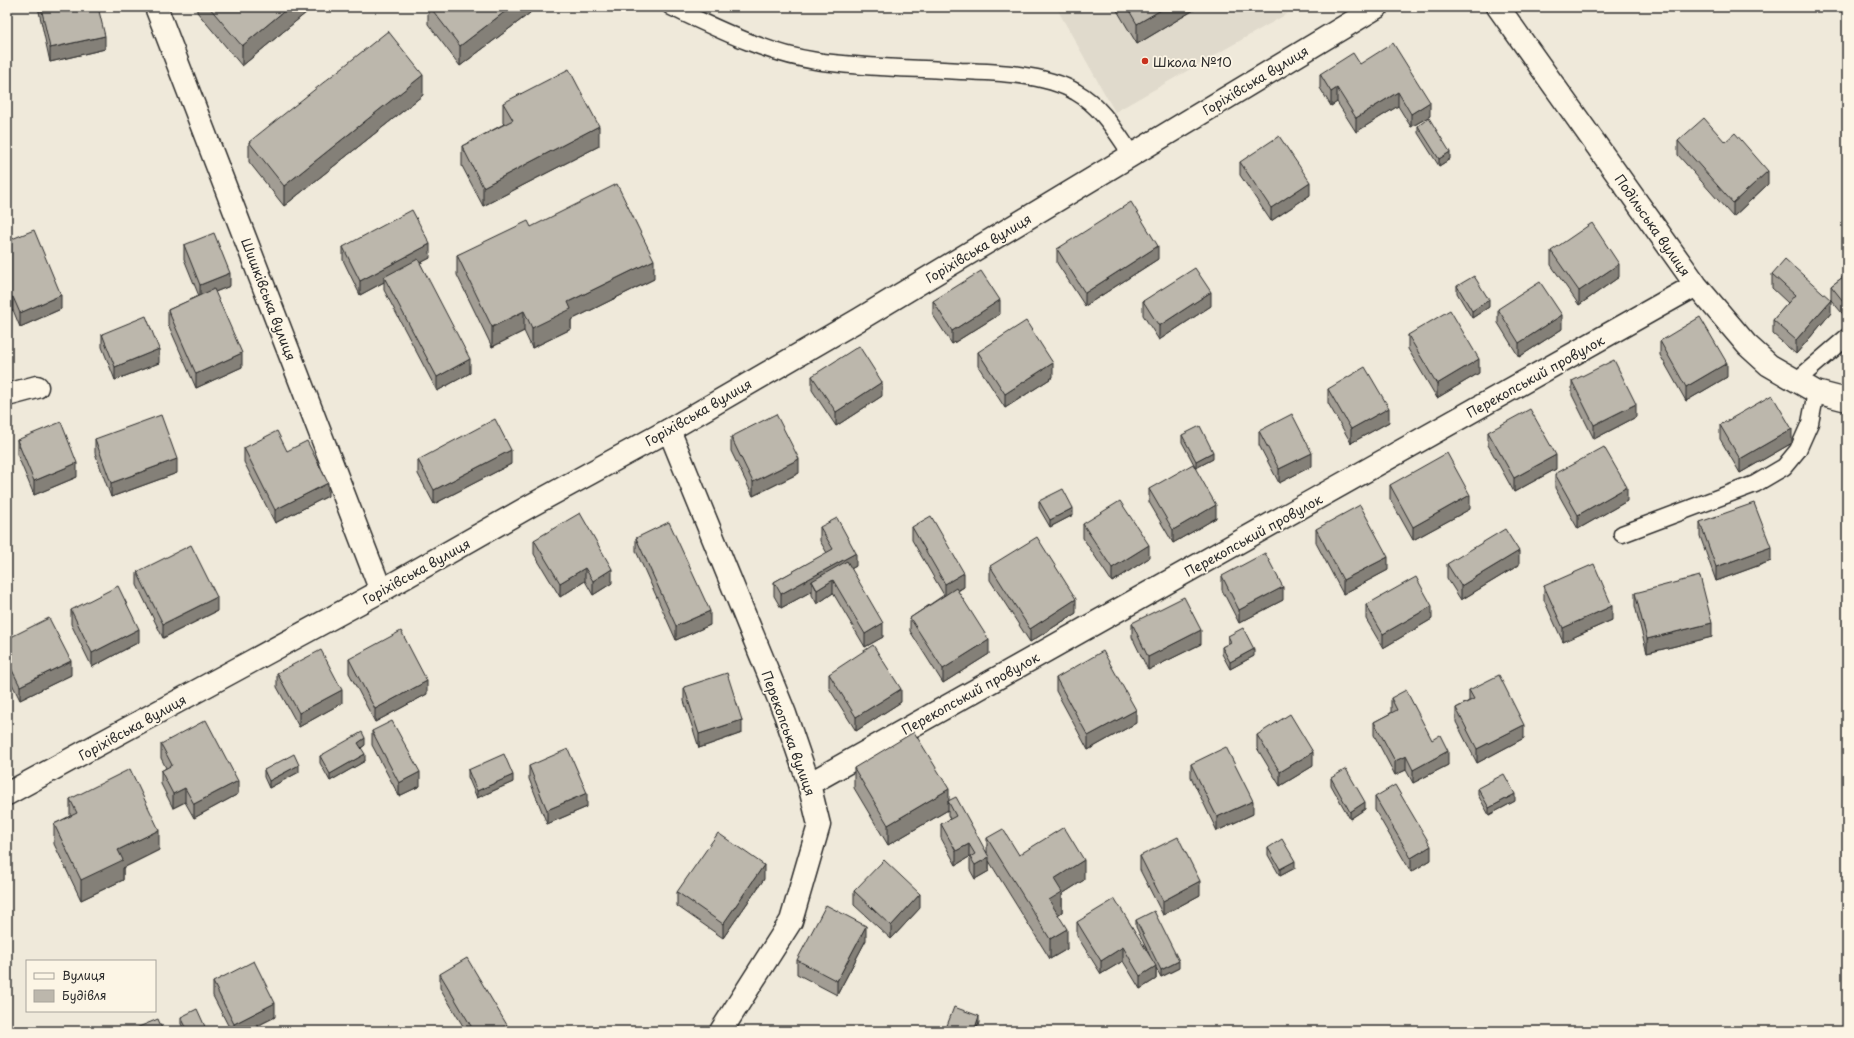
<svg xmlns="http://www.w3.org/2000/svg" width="1854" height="1038" viewBox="0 0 1854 1038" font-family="'Playpen Sans',sans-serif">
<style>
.built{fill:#e0dacc}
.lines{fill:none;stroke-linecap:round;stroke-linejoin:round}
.lane-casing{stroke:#2b2b2b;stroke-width:19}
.street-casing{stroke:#2b2b2b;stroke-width:25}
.secondary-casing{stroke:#2b2b2b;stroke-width:25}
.lane{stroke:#fcf5e5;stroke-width:16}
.street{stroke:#fcf5e5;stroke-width:22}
.secondary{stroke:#fcf5e5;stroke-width:22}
.wall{fill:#a29d94;stroke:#2b2b2b}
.shaded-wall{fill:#848078;stroke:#2b2b2b}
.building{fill:#bcb7ac;stroke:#2b2b2b}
.poi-dot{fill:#c8321e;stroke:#fcf5e5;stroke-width:1.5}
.labels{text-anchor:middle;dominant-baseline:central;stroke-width:3.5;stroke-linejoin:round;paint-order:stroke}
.poi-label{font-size:13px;fill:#2b2b2b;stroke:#fcf5e5;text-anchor:start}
.street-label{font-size:13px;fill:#2b2b2b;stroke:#fcf5e5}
</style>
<rect width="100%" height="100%" fill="#efe9da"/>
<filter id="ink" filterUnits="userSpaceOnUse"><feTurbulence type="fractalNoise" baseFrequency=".025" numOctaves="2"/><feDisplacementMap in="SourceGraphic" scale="8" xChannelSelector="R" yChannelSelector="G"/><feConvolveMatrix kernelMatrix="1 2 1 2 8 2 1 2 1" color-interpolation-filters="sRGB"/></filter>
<g filter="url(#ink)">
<path class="built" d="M1056,7H1299L1115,112Z"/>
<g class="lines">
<g class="lane-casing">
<path id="lane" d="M671,7C718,29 765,53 816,61C863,68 913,68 961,71C995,72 1046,74 1076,92C1101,106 1116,132 1132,155
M1796,381L1847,337
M1622,534L1755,484L1784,467L1798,450L1810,423L1816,392"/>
</g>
<g class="street-casing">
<path id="street" d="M156,7L381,591
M1498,7L1696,285L1747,345L1769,365L1816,392L1847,400
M7,395L37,387
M669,430L785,714L809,784L819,825L791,921L721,1031
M809,784L1696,285"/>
</g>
<g class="secondary-casing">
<path id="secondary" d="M7,794L381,591L530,506L669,430L860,319L1377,7"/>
</g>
<use href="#lane" class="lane"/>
<use href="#street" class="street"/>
<use href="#secondary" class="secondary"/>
</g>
<path class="wall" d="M38,7H98L105,49L50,62Z
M197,7H313L242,66L197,12Z
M428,7H530V13L460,66L428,24Z
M1115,7H1199L1137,44Z
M1360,64L1430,116L1411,127L1398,106L1356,132L1337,102L1331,106L1320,88V74Z
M423,95L284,206L249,162V142Z
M503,103L599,146L483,206L462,166V146L504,124L503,123Z
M1418,126L1450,159L1439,166L1418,133Z
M1678,141L1725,142L1768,184L1733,217L1678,155Z
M1240,162L1310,195L1271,221L1240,175Z
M531,227L654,279L571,320V329L532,348L524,331L492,347L457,275V255Z
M7,241L61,309L20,327L13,310L7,313Z
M184,245L230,286L215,292L242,367L196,388L168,324V310L199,296L184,259Z
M343,247L430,258L420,263L470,373L437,391L384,290V282L360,295L343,260Z
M1057,249L1158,259L1085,306L1057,263Z
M1551,251L1619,277L1579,305L1551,265Z
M1772,274L1831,313L1796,354L1773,334V320L1788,303L1772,288Z
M1847,274V319L1831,300V286Z
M1457,286L1489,307L1472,318L1457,293Z
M933,301L1000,314L952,344L933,315Z
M1143,301L1211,306L1159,340L1143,315Z
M1498,309L1562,329L1519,357L1498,323Z
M102,334L159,363L115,380L102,347Z
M1408,335L1479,373L1437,398L1408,349Z
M1660,341L1727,377L1686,401L1660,355Z
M978,352L1053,377L1005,408L978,366Z
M812,376L882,396L836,426L812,390Z
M1572,381L1636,417L1594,439L1572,395Z
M1328,389L1389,422L1351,443L1328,403Z
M1720,425L1792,443L1740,473L1720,439Z
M1259,431L1312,466L1279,483L1259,445Z
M1488,432L1556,469L1514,492L1488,445Z
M1182,435L1213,459L1196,468L1182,442Z
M731,437L799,473L753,496L731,451Z
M95,439L177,473L111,497L95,453Z
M17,440L77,477L34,495L17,454Z
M244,448L287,451L328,496L275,523L244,462Z
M418,460L511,464L434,504L418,474Z
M1555,474L1627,501L1578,529L1555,488Z
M1390,485L1470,509L1413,540L1390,499Z
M1149,489L1216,518L1173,543L1149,502Z
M1039,501L1073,515L1050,527L1039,508Z
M1700,522L1771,561L1716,581L1700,536Z
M1083,524L1149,558L1112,582L1083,538Z
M820,527L856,566L851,569L883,637L865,647L833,593L817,604L812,595V591L781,608L774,596V582L827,553L820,541Z
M912,527L964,587L958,591L989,654L943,683L910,631V618L944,595L912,540Z
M1316,529L1388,570L1343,594L1316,543Z
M636,538L710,625L676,640L636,551Z
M534,540L612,583L593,595L585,581L560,597L534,554Z
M1447,564L1519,565L1461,600L1447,578Z
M990,566L1076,613L1030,642L990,580Z
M137,572L217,611L163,638L137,585Z
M1222,576L1283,600L1239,623L1222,590Z
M1544,586L1612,620L1563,642L1544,600Z
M1635,593L1712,637L1647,653L1635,606Z
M1366,605L1432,619L1383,648L1366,619Z
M71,610L139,642L92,667L71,624Z
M1132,623L1201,644L1148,670L1132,637Z
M1228,636L1254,656L1230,669L1222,654V647L1228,644Z
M7,639L71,675L20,700L7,674Z
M349,659L427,694L375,722L349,673Z
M277,673L342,703L299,727L277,687Z
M829,674L901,702L856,731L829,688Z
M1056,678L1136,723L1088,750L1056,691Z
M684,687L742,733L699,748L684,701Z
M1469,690L1524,738L1477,763L1456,722V708L1469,701Z
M1391,698L1432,740L1448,765L1413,783L1406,770L1395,775L1374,735V722L1391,713Z
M372,731L420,786L399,796L372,745Z
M1257,735L1313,766L1280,786L1257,748Z
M161,744L238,794L194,818L185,802L173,808L161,784V771L166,768L161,758Z
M365,745L361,748L365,761L330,781L320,763V756Z
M1191,764L1253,814L1217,831L1191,777Z
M529,766L587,807L547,824L529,779Z
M854,768L949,801L987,853V838L1019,855L1084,880L1062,894V912L1058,915L1067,949L1050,959L989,861V871L975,879L970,870V859L969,857L956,865L941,838V824L950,819L948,815V810L888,845L854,788Z
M264,770L299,772L269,788L264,777Z
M468,770L513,782L477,798L468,777Z
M1331,778L1365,809L1350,819L1331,785Z
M1478,788L1515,801L1489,815L1478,795Z
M1375,797L1431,860L1411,872L1375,810Z
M70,799L159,850L123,868V880L81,900L54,844V824L70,816Z
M1268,848L1295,868L1280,876L1268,855Z
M1140,856L1200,895L1163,915L1140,870Z
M764,879L723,938L677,906V892Z
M854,891L920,908L891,939L854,905Z
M1136,920L1179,968L1161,977L1156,968V979L1140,989L1123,961L1101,974L1077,936V922L1150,956L1136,927Z
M866,940L837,995L797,974V960Z
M440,974L507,1031H466L440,988Z
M213,982L275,1017L247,1031H231L213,996Z
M181,1017L207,1031H185L181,1024Z"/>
<path class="shaded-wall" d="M289,7H313L242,66V46Z
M511,7H530V13L460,66V46Z
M1166,7H1199L1137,44V24Z
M1664,7H1670L1664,10Z
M105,36V49L50,62V48Z
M423,75V95L284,206V186Z
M1337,88V102L1331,106V92Z
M1398,92V106L1356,132V118Z
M1430,102V116L1411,127V114Z
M599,126V146L483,206V187Z
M1450,152V159L1439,166V159Z
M1768,171V184L1733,217V203Z
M1310,182V195L1271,221V208Z
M430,244V258L386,281L384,277V282L360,295V281Z
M1158,246V259L1085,306V293Z
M654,260V279L571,320V329L532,348V328L568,302Z
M1619,264V277L1579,305V291Z
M230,273V286L200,298V285Z
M1211,292V306L1159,340V326Z
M61,295V309L20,327V313Z
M13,297V310L7,313V299Z
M1000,300V314L952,344V331Z
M1489,300V307L1472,318V311Z
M1831,300V313L1796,354V340Z
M524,311V331L492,347V327Z
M1562,315V329L1519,357V343Z
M159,349V363L115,380V367Z
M242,353V367L196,388V374Z
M470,359V373L437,391V377Z
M1479,359V373L1437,398V384Z
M1053,363V377L1005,408V394Z
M1727,363V377L1686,401V387Z
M882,382V396L836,426V412Z
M1636,404V417L1594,439V425Z
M1389,408V422L1351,443V429Z
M1792,429V443L1740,473V459Z
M511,450V464L434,504V490Z
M1213,452V459L1196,468V461Z
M1312,453V466L1279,483V469Z
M1556,455V469L1514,492V478Z
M177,459V473L111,497V483Z
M799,459V473L753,496V482Z
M77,463V477L34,495V481Z
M328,483V496L275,523V510Z
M1627,487V501L1578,529V515Z
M1470,495V509L1413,540V527Z
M1216,505V518L1173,543V530Z
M1073,508V515L1050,527V520Z
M1149,545V558L1112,582V568Z
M1771,547V561L1716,581V567Z
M1519,551V565L1461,600V586Z
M856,553V566L816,589L812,581V591L781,608V594Z
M1388,557V570L1343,594V580Z
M585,568V581L560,597V583Z
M612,569V583L593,595V581Z
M964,573V587L945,598V584Z
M833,580V593L817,604V590Z
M1283,587V600L1239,623V610Z
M217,597V611L163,638V624Z
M1076,599V613L1030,642V629Z
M1432,606V619L1383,648V634Z
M1612,606V620L1563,642V628Z
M710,611V625L676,640V626Z
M883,623V637L865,647V634Z
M1712,623V637L1647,653V639Z
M139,629V642L92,667V653Z
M1201,630V644L1148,670V657Z
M989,640V654L943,683V669Z
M1254,649V656L1230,669V662Z
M71,661V675L20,700V686Z
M427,681V694L375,722V709Z
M901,689V702L856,731V717Z
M342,690V703L299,727V713Z
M1136,710V723L1088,750V736Z
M742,720V733L699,748V734Z
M1524,725V738L1477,763V749Z
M365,738V745L358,750V743Z
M1448,751V765L1413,783V770Z
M1313,752V766L1280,786V772Z
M365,754V761L330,781V774Z
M1406,756V770L1395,775V761Z
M299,765V772L269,788V781Z
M420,772V786L399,796V783Z
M513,775V782L477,798V791Z
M238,781V794L194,818V804Z
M185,788V802L173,808V794Z
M949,789V804L948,801V810L888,845V825Z
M587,793V807L547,824V810Z
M1515,794V801L1489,815V808Z
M1253,801V814L1217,831V817Z
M1365,802V809L1350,819V812Z
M159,830V850L123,868V880L81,900V880L118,850Z
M969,844V857L956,865V851Z
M1431,846V860L1411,872V858Z
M989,857V871L975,879V865Z
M1084,860V880L1062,894V912L1049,920V900L1054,879Z
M1295,861V868L1280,876V869Z
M764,865V879L723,938V924Z
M1200,881V895L1163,915V901Z
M920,894V908L891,939V926Z
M866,926V940L837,995V981Z
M1067,929V949L1050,959V939Z
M1123,947V961L1101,974V961Z
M1179,961V968L1161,977V970Z
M1156,966V979L1140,989V976Z
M275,1003V1017L247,1031H234V1024Z
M979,1016V1023L976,1031H974Z
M507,1025V1031H497Z"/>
<path class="building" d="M41,7H98L105,36L50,48Z
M209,7H289L242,46Z
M430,7H511L460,46Z
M1127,7H1166L1137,24Z
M388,31L423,75L284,186L249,142Z
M1393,43L1430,102L1411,114L1398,92L1356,118L1337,88L1331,92L1320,74L1353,53L1360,64Z
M569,69L599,126L483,187L462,146L513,120L503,103Z
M1429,118L1450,152L1439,159L1418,126Z
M1704,118L1725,142L1735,133L1768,171L1733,203L1678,141Z
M1279,136L1310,182L1271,208L1240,162Z
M617,184L654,260L568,302L571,309L532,328L524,311L492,327L457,255L528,221L531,227Z
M1131,202L1158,246L1085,293L1057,249Z
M412,210L430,244L360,281L343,247Z
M1592,223L1619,264L1579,291L1551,251Z
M34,230L61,295L20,313L13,297L7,299V252L9,251L7,246V241Z
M214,233L230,273L200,285L184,245Z
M418,259L470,359L437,377L384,277Z
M1785,259L1831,300L1796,340L1773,320L1795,295L1772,274Z
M1195,268L1211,292L1159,326L1143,301Z
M981,271L1000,300L952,331L933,301Z
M1847,274V306L1831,286Z
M1474,276L1489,300L1472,311L1457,286Z
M1540,282L1562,315L1519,343L1498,309Z
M214,289L242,353L196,374L168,310Z
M1450,310L1479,359L1437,384L1408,335Z
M146,316L159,349L115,367L102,334Z
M1700,317L1727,363L1686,387L1660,341Z
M1026,321L1053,363L1005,394L978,352Z
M859,346L882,382L836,412L812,376Z
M1614,360L1636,404L1594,425L1572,381Z
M1365,367L1389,408L1351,429L1328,389Z
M1772,395L1792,429L1740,459L1720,425Z
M1530,409L1556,455L1514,478L1488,432Z
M776,414L799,459L753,482L731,437Z
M1292,414L1312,453L1279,469L1259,431Z
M161,415L177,459L111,483L95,439Z
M495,419L511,450L434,490L418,460Z
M61,422L77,463L34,481L17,440Z
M1200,426L1213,452L1196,461L1182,435Z
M277,431L287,451L307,441L328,483L275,510L244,448Z
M1604,447L1627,487L1578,515L1555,474Z
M1447,453L1470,495L1413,527L1390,485Z
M1193,464L1216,505L1173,530L1149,489Z
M1063,489L1073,508L1050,520L1039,501Z
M1120,501L1149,545L1112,568L1083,524Z
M1754,503L1771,547L1716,567L1700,522Z
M1360,505L1388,557L1343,580L1316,529Z
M580,513L612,569L593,581L585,568L560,583L534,540Z
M931,516L964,573L945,584L912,527Z
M837,518L856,553L781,594L774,582L833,549L820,527Z
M669,522L710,611L676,626L636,538Z
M1505,529L1519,551L1461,586L1447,564Z
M1037,537L1076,599L1030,629L990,566Z
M191,545L217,597L163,624L137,572Z
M1265,553L1283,587L1239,610L1222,576Z
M847,561L883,623L865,634L833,580L817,590L812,581Z
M1594,564L1612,606L1563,628L1544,586Z
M1700,576L1712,623L1647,639L1635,593Z
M1416,577L1432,606L1383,634L1366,605Z
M118,586L139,629L92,653L71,610Z
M956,588L989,640L943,669L910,618Z
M1184,597L1201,630L1148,657L1132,623Z
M49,618L71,661L20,686L7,660V639Z
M1243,628L1254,649L1230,662L1222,647L1231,642L1228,636Z
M401,631L427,681L375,709L349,659Z
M873,645L901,689L856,717L829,674Z
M321,650L342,690L299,713L277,673Z
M1103,651L1136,710L1088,736L1056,678Z
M727,673L742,720L699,734L684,687Z
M1499,675L1524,725L1477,749L1456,708L1474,699L1469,690Z
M1406,690L1432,740L1440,735L1448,751L1413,770L1406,756L1395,761L1374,722L1397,710L1391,698Z
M1290,714L1313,752L1280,772L1257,735Z
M206,720L238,781L194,804L185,788L173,794L161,771L172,765L161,744Z
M392,721L420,772L399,783L372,731Z
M362,732L365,738L358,743L365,754L330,774L320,756Z
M914,732L949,789L888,825L854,768Z
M1226,747L1253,801L1217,817L1191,764Z
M568,749L587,793L547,810L529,766Z
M294,754L299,765L269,781L264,770Z
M504,754L513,775L477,791L468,770Z
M130,769L159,830L118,850L123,860L81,880L54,824L77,813L70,799Z
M1346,769L1365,802L1350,812L1331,778Z
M1504,774L1515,794L1489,808L1478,788Z
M1395,785L1431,846L1411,858L1375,797Z
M956,797L989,857L975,865L970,857L975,854L969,844L956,851L941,824L956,816L948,801Z
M1064,827L1084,860L1054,879L1062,892L1049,900L1067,929L1050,939L987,838L1003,829L1019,855Z
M718,833L764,865L723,924L677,892Z
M1178,837L1200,881L1163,901L1140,856Z
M1282,839L1295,861L1280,869L1268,848Z
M884,860L920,894L891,926L854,891Z
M1115,899L1156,966L1140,976L1123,947L1101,961L1077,922Z
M826,905L866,926L837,981L797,960Z
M1154,911L1179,961L1161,970L1136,920Z
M467,958L507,1025L497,1031H474L440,974Z
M254,961L275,1003L234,1024L213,982Z
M954,1007L979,1016L974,1031H945Z
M197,1009L207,1031H188L181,1017Z
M158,1019L163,1031H129Z"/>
</g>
<circle class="poi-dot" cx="1145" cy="61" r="4"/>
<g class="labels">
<g class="poi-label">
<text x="1153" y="61">Школа №10</text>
</g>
<g class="street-label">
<text transform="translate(1255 80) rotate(-31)">Горіхівська вулиця</text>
<text transform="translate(1653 225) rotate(55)">Подільська вулиця</text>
<text transform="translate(978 248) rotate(-31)">Горіхівська вулиця</text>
<text transform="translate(269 299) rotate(69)">Шишківська вулиця</text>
<text transform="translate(1535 376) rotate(-29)">Перекопський провулок</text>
<text transform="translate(698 412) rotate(-30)">Горіхівська вулиця</text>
<text transform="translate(1253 535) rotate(-29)">Перекопський провулок</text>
<text transform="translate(416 571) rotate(-29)">Горіхівська вулиця</text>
<text transform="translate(970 693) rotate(-29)">Перекопський провулок</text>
<text transform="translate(132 727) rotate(-29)">Горіхівська вулиця</text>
<text transform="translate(789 733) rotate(70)">Перекопська вулиця</text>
</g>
</g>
<rect width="1854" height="1038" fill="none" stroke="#fcf5e5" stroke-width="24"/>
<rect x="12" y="12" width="1830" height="1014" fill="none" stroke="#2b2b2b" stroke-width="1.5" filter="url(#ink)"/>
<rect x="26" y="960" width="130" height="52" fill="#fcf5e5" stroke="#a8a49b"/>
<rect x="34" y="973" width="20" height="6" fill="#fcf5e5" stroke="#a8a49b"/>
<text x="62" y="980" font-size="12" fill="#2b2b2b">Вулиця</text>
<rect x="34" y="990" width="20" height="12" fill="#bcb7ac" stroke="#a8a49b"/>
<text x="62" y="1000" font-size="12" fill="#2b2b2b">Будівля</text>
</svg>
